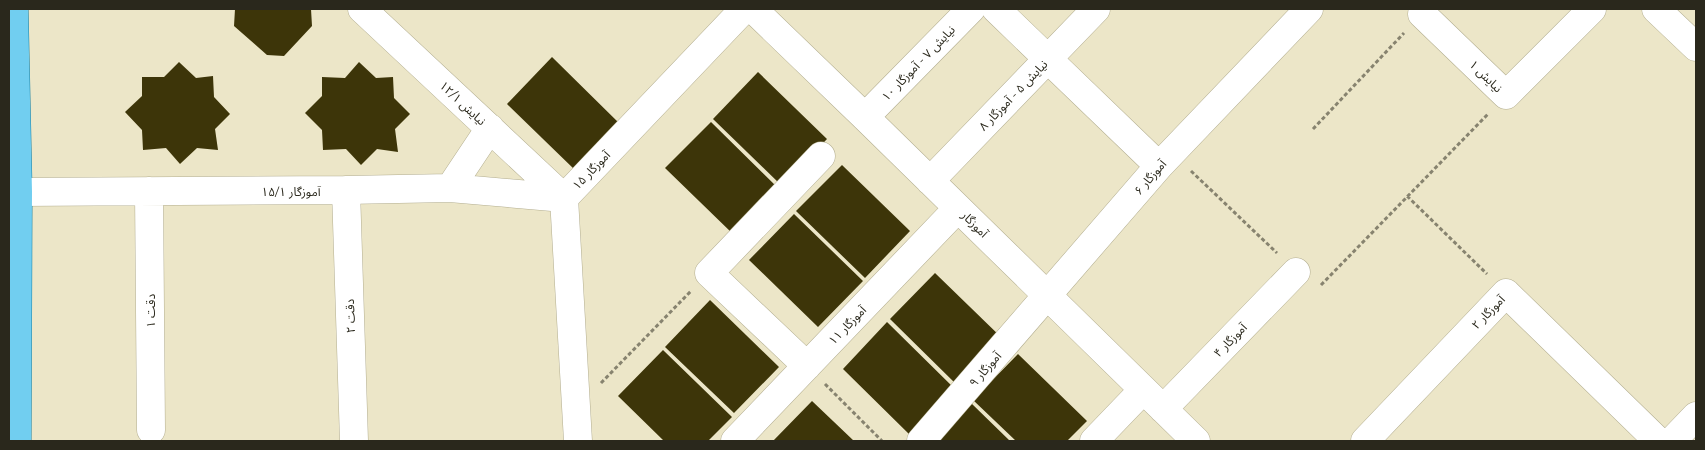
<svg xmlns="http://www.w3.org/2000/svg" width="1705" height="450" viewBox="0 0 1705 450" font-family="Montserrat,'Noto Sans Arabic',sans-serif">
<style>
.building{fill:#3d3509}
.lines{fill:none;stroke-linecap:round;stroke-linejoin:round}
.minor-casing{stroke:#b3ae90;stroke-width:29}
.major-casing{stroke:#1a7f9f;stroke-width:29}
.path{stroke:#87836f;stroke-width:3;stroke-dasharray:4 2.5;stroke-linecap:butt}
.minor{stroke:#fff;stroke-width:28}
.major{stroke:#71cef0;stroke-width:28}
.labels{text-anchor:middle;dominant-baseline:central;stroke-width:5;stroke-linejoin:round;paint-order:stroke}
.street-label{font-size:12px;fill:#2a281c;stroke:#fff}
</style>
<rect width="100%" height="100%" fill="#ece6c8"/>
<path class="building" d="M235,9H311L312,26L284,56L267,55L234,26Z
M552,57L621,125L576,171L507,104Z
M179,62L196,78L213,76L214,97L230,114L215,129L218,150L197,148L180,164L166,148L143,150L142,130L125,112L142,96V77H164Z
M359,62L376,78L393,77L394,98L410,114L395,129L398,152L377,149L361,165L346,149L323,150L322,130L305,113L322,96V77L345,78Z
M758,72L827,139L782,186L713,119Z
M711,122L779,189L734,235L665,168Z
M842,165L910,231L865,278L796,211Z
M794,214L863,281L818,327L749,260Z
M935,273L1004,340L958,386L890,319Z
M710,300L779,367L734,413L665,347Z
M887,322L956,390L911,436L843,369Z
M663,350L732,417L708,441H664L618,396Z
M1018,354L1087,421L1067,441H1016L973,400Z
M812,401L854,441H773Z
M971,403L1010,441H934Z"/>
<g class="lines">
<g class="minor-casing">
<path id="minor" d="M362,9L564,198
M753,9L865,117L1196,441
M996,9L1159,166
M1656,9L1696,47
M1422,14L1506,95L1592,9
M865,117L971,9
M930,181L1096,9
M450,188L490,128
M346,190L354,441
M149,191L151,430
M18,192L346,190L450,188L564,198
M807,366L709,273L821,156
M1163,409L1296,272
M578,441L564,198L744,9
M735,441L958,208
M921,441L1159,166L1309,9
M1094,441L1143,390
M1365,441L1506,293L1658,441
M1672,441L1696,416"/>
</g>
<g class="major-casing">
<path id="major" d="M14,9L18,192L17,441"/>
</g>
<path class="path" d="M1313,129L1404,33
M1191,171L1277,253
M1407,196L1487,274
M1321,285L1488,114
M601,383L691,291
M825,384L882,441"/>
<use href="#minor" class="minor"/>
<use href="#major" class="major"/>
</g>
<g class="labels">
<g class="street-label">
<text transform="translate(918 63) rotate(-46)">نیایش ۷ - آموزگار ۱۰</text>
<text transform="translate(1486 76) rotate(44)">نیایش ۱</text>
<text transform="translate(1013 95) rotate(-46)">نیایش ۵ - آموزگار ۸</text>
<text transform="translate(463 103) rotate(43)">نیایش ۱۲/۱</text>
<text transform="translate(591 170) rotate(-46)">آموزگار ۱۵</text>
<text transform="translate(1150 177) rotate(-49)">آموزگار ۶</text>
<text x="291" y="191">آموزگار ۱۵/۱</text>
<text transform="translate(975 224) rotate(45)">آموزگار</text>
<text transform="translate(150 311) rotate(-90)">دقت ۱</text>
<text transform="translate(1488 312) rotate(-46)">آموزگار ۲</text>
<text transform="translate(350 316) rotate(-92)">دقت ۲</text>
<text transform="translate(847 325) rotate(-46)">آموزگار ۱۱</text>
<text transform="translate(1230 340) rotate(-46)">آموزگار ۴</text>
<text transform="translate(985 369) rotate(-49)">آموزگار ۹</text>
</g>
</g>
<rect width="1705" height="450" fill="none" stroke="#2a281c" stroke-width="20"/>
</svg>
